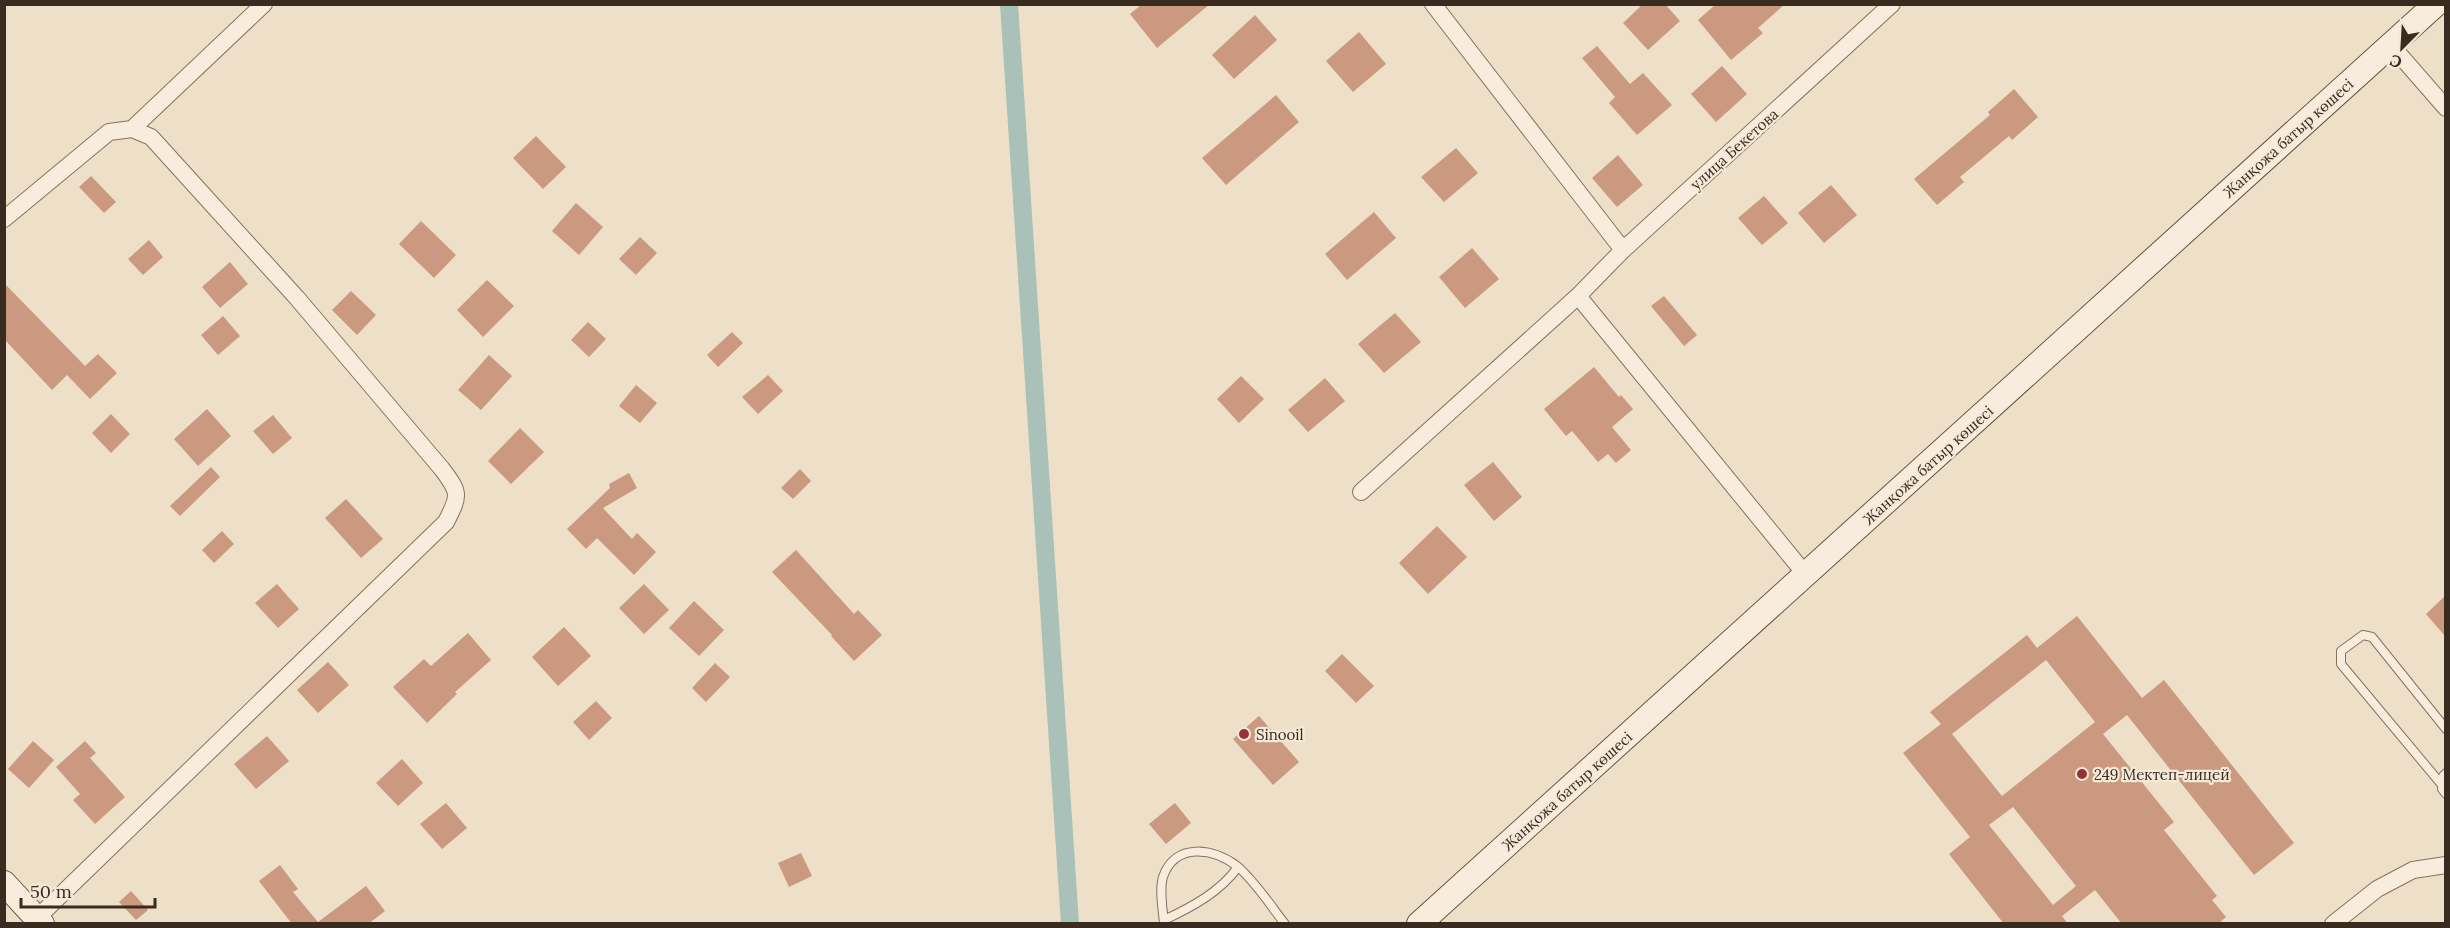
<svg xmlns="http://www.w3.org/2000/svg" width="2450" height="928" viewBox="0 0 2450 928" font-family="Lora,serif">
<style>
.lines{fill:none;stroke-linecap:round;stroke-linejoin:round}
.canal{stroke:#a9c1b8;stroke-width:18}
.building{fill:#ca9980;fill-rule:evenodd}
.lane-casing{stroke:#89715e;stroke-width:10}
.street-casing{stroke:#89715e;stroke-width:18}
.secondary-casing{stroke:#6b5241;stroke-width:26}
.lane{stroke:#f8eddc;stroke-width:8}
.street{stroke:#f8eddc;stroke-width:16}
.secondary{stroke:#f8eddc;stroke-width:24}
.poi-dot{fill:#963039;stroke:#f5ead8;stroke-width:2}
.labels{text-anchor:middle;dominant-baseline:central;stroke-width:4.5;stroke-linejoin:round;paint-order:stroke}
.street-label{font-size:15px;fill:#3a2b21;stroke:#f5ead8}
.poi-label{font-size:15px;fill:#3a2b21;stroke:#f5ead8;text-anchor:start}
</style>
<rect width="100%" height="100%" fill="#eddfc8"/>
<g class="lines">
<path class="canal" d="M1009,4L1070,924"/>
</g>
<path class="building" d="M1142,4H1210L1157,48L1130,14Z
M1643,4H1665L1680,21L1648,50L1623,23Z
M1716,4H1785L1758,28L1763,33L1731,60L1698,20Z
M1255,15L1277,40L1234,79L1212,55Z
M1359,32L1386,64L1353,92L1326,61Z
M1597,46L1630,84L1643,73L1672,105L1637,135L1609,103L1615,97L1582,58Z
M1722,66L1747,94L1716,122L1691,94Z
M2014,89L2038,117L2012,140L2009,136L1960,177L1964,182L1937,205L1914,179L1990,115L1988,112Z
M1276,95L1299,122L1226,185L1202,158Z
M536,136L566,167L543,189L513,158Z
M1456,148L1478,173L1444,202L1421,177Z
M1618,155L1643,185L1617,207L1592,178Z
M91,176L116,202L104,213L79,187Z
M1831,185L1857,215L1824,243L1798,213Z
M1764,196L1788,223L1762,245L1738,218Z
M576,203L603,227L579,255L552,231Z
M1374,212L1396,238L1347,280L1325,254Z
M421,221L456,255L434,278L399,244Z
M640,237L657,253L636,275L619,259Z
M149,240L163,257L143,275L128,259Z
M1472,248L1499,279L1465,308L1439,277Z
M230,262L248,284L220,308L202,287Z
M487,280L514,306L483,337L457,310Z
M4,283L85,366L98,354L117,373L90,399L67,375L52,390L4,339Z
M351,291L376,315L357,335L332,310Z
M1664,296L1697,335L1684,346L1651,306Z
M1395,313L1421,342L1384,373L1358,344Z
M223,316L240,336L218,355L201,335Z
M588,322L606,339L589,357L571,340Z
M732,332L743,343L718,367L707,355Z
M489,355L512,376L481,410L458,390Z
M1594,367L1619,397L1621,395L1633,409L1612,427L1631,450L1616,463L1608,454L1598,462L1572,431L1566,436L1544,409Z
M768,375L783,391L758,414L742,397Z
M1241,376L1264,399L1239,423L1217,399Z
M1325,378L1345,401L1308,432L1288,410Z
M636,385L657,403L640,423L619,406Z
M207,409L231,436L198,466L174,439Z
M111,414L130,434L111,453L92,433Z
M273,415L292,438L273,454L253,431Z
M520,428L544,452L511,484L488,461Z
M1493,462L1522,497L1494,521L1464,485Z
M211,467L220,477L180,516L170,506Z
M800,469L811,481L793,499L781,488Z
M629,473L637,488L603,508L632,539L637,533L656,552L634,575L597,538L586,549L567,529L610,488L609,484Z
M346,499L383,539L361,558L325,518Z
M1437,526L1467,557L1428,594L1399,563Z
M222,531L234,544L214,563L202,550Z
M796,550L854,614L858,610L882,635L854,661L831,636L832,635L772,572Z
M277,584L299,609L278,628L255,603Z
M644,584L669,610L644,634L619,608Z
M2445,596V636L2426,614Z
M694,601L724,630L699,656L669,628Z
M2077,616L2142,698L2164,680L2294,843L2254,875L2127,715L2103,734L2174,822L2164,830L2217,896L2212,900L2226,917L2218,924H2122L2095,890L2062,916L2068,924H2004L1949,854L1970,837L1903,753L1941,724L1930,712L2027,635L2037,648ZM2046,660L2095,722L2002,796L1952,734ZM2013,807L2076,886L2053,905L1989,825Z
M564,627L591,656L558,686L532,657Z
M468,633L491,660L455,692L457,694L427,723L393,687L424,659L431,666Z
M1342,654L1374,686L1356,703L1325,671Z
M328,662L349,685L318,713L297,690Z
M715,663L730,677L706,702L692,688Z
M596,701L612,718L589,740L573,722Z
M1259,716L1299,762L1273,785L1233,739Z
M267,736L289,761L256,789L234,764Z
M33,741L54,760L29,788L8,769Z
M85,741L96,753L90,758L125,797L95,824L73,800L80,794L56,767Z
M402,759L423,783L398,806L376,783Z
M446,803L467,828L442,849L420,824Z
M1175,803L1191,823L1166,844L1149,824Z
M801,853L812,876L789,887L778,863Z
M280,865L298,889L293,892L318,922L366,886L385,911L368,924H292L259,881Z
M131,891L148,910L136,920L119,902Z"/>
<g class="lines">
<g class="lane-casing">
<path id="lane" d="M2446,773L2443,776L2442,789L2446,794
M2442,785L2341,664V651L2363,635L2372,637L2446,729
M1164,920C1192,907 1220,892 1238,867
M1164,924C1163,910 1159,890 1163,877C1175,842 1213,848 1237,866C1254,880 1271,906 1285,924"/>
</g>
<g class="street-casing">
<path id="street" d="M1433,4L1623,250
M2391,45L2446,108
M132,129L264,4
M4,219L109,132L132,129L151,137L297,298L442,469C460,493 460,495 446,522L37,918
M1578,296L1806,575
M1361,492L1578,296L1623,250L1892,4
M2333,924L2377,889L2413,870L2446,865"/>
</g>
<g class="secondary-casing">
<path id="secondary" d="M4,883L42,924
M1419,924L2436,4"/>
</g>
<use href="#lane" class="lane"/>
<use href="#street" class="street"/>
<use href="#secondary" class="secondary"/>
</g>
<g class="poi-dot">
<circle cx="1244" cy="734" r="6"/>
<circle cx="2082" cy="774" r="6"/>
</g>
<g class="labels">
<g class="street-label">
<text transform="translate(2288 138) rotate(-42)">Жанқожа батыр көшесі</text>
<text transform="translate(1734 149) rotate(-42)">улица Бекетова</text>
<text transform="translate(1928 465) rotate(-42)">Жанқожа батыр көшесі</text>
<text transform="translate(1567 791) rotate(-42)">Жанқожа батыр көшесі</text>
</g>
<g class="poi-label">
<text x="1256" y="734">Sinooil</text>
<text x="2094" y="774">249 Мектеп-лицей</text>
</g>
</g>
<rect width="2450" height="928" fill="none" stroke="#3a2b21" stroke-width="12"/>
<g transform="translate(2402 48) rotate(204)" stroke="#f5ead8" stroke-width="4.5" paint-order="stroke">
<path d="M0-4.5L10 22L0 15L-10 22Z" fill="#3a2b21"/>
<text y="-9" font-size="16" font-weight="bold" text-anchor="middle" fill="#3a2b21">С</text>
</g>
<path d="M21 898v9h134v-9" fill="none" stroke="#3a2b21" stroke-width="3"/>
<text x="30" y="898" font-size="18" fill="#3a2b21" stroke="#f5ead8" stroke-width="4.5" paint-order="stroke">50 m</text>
</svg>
